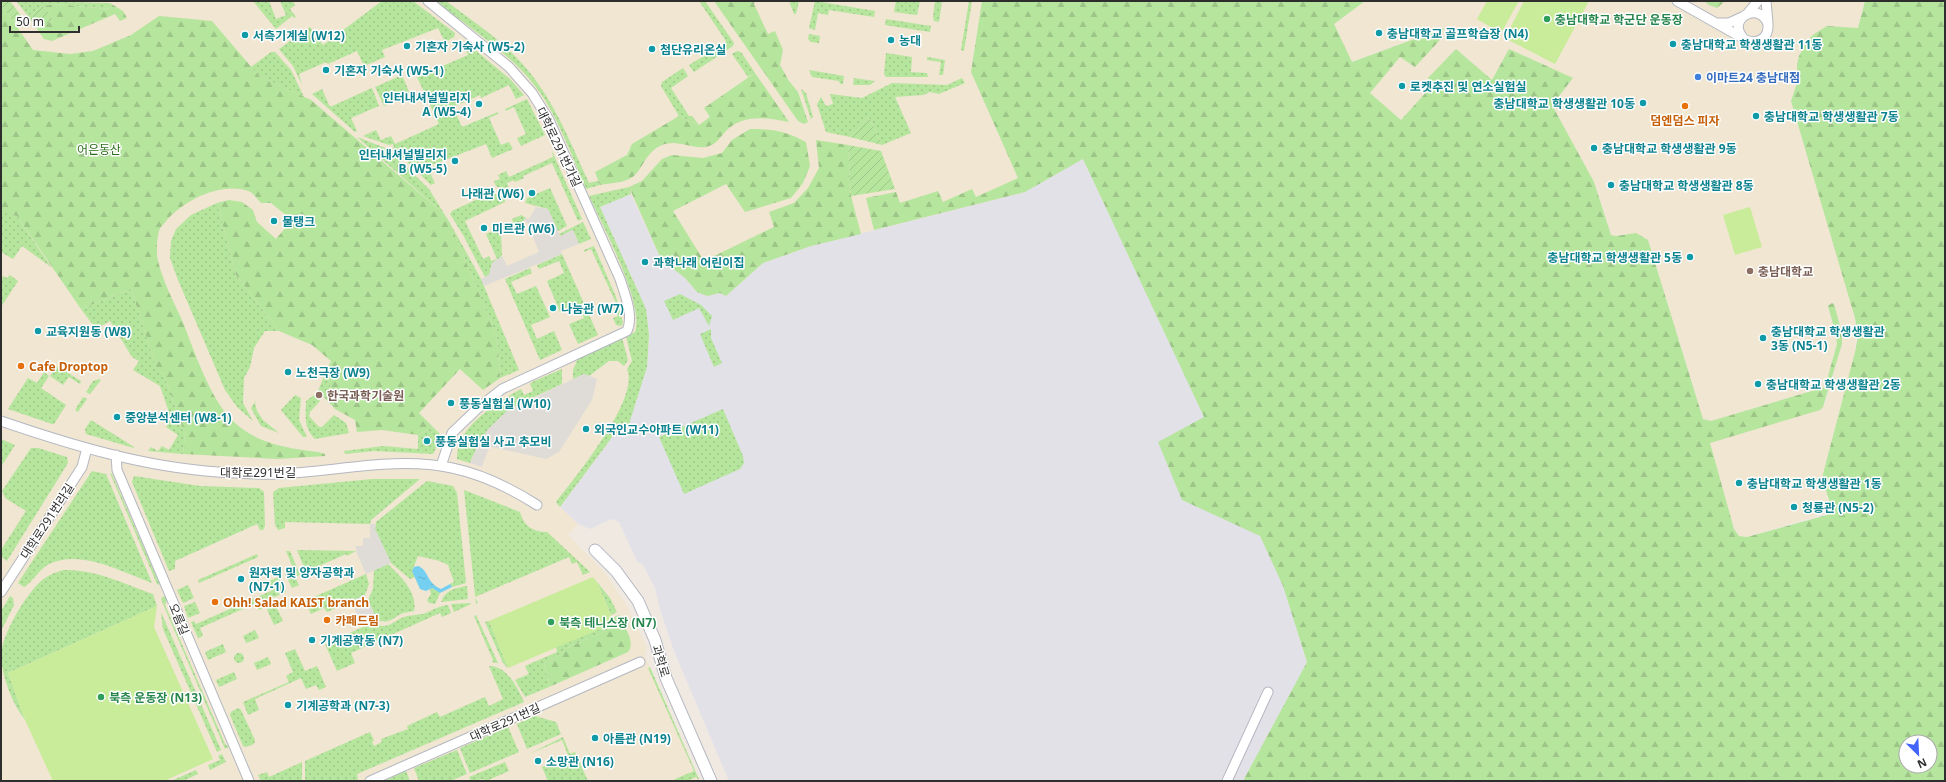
<svg xmlns="http://www.w3.org/2000/svg" width="1946" height="782" viewBox="0 0 1946 782" font-family="'Noto Sans','Noto Sans KR',sans-serif">
<style>
.industrial{fill:#e3e1e8}
.education{fill:#f0e6d1}
.grass{fill:url(#grass-dots)}
.forest{fill:url(#forest-firs);fill-rule:evenodd}
.garden{fill:url(#garden-furrows)}
.pitch{fill:#c9ec9a}
.plaza{fill:#dfdcd8}
.water{fill:url(#water-ripples)}
.lines{fill:none;stroke-linecap:round;stroke-linejoin:round}
.minor-casing{stroke:#b4b7c1;stroke-width:11}
.tertiary-casing{stroke:#b4b7c1;stroke-width:13}
.minor{stroke:#fff;stroke-width:9}
.tertiary{stroke:#fff;stroke-width:11}
.leisure-dot{fill:#2e9e5b;stroke:#fff;stroke-width:1.5}
.culture-dot{fill:#0f9aa8;stroke:#fff;stroke-width:1.5}
.shop-dot{fill:#3f7fe0;stroke:#fff;stroke-width:1.5}
.food-dot{fill:#e8710a;stroke:#fff;stroke-width:1.5}
.education-dot{fill:#8d6e63;stroke:#fff;stroke-width:1.5}
.labels{text-anchor:middle;dominant-baseline:central;stroke-width:3;stroke-linejoin:round;paint-order:stroke}
.leisure-label{font-size:12px;font-weight:bold;fill:#27864d;stroke:#fff;text-anchor:start}
.culture-label{font-size:12px;font-weight:bold;fill:#0d838f;stroke:#fff;text-anchor:start}
.shop-label{font-size:12px;font-weight:bold;fill:#366cbe;stroke:#fff;text-anchor:start}
.food-label{font-size:12px;font-weight:bold;fill:#c56008;stroke:#fff;text-anchor:start}
.street-label{font-size:12px;fill:#2e2e2e;stroke:#fff}
.park-label{font-size:12px;fill:#2c6e1b;stroke:#fff}
.education-label{font-size:12px;font-weight:bold;fill:#785e54;stroke:#fff;text-anchor:start}
</style>
<defs>
<pattern id="grass-dots" width="8" height="8" patternUnits="userSpaceOnUse"><rect width="8" height="8" fill="#b6e59e"/><path d="M2 2h.1M6 6h.1" fill="none" stroke="#9dc588" stroke-width="1.8" stroke-linecap="round"/></pattern>
<pattern id="forest-firs" width="22" height="20" patternUnits="userSpaceOnUse"><rect width="22" height="20" fill="#b6e59e"/><path d="M5 1l3.5 6h-7zM16 11l3.5 6h-7z" fill="#9dc588"/></pattern>
<pattern id="garden-furrows" width="10" height="10" patternUnits="userSpaceOnUse"><rect width="10" height="10" fill="#b6e59e"/><path d="M-1 1l2-2M0 10L10 0M9 11l2-2" fill="none" stroke="#9dc588"/></pattern>
<pattern id="water-ripples" width="26" height="14" patternUnits="userSpaceOnUse"><rect width="26" height="14" fill="#75cff0"/><path d="M2 4q2-2 4 0t4 0M15 11q2-2 4 0t4 0" fill="none" stroke="#66b2ce"/></pattern>
</defs>
<rect width="100%" height="100%" fill="#efe9e1"/>
<path class="industrial" d="M1083,159L1204,417L1182,500L1260,535L1283,586L1307,662L1243,781H729L674,651L660,609L655,588L643,565L637,561L619,522L611,519L590,529L578,524L560,507L613,436L629,424L646,309L600,207L631,194L661,259L685,278L697,292L707,296L720,293L726,296L763,263L811,246L1025,192Z"/>
<path class="education" d="M1,1H982L971,72L1025,192L811,246L763,263L726,296L720,293L707,296L697,292L685,278L661,259L631,194L600,207L646,309L649,335L647,367L629,424L613,436L560,507L578,524L568,535L605,573L627,606L647,647L645,656L700,781H1Z
M1365,1H1865L1858,28L1803,49L1797,63V83L1791,101L1850,298L1857,328L1855,352L1823,474V483L1830,506V512L1747,537L1739,536L1734,529L1710,445L1712,442L1825,404L1842,344V333L1834,304L1828,306L1836,335L1837,344L1825,387L1711,421L1703,419L1648,240L1636,233L1616,236L1611,235L1594,182L1552,105L1573,78L1492,80L1430,88L1402,120L1369,93L1400,57L1415,67L1443,28L1351,62L1334,24Z"/>
<path class="grass" d="M16,1L110,3L109,9L55,4L44,6L28,16Z
M253,1L256,2L269,1L276,19L286,15L280,1H293L295,5L290,9L296,17L294,18L292,16L276,29Z
M382,1H413L455,33L454,37L445,42L438,28L382,50L385,57L364,66L357,51L328,64L326,62L299,74L302,85L293,66L279,49L310,27L323,45Z
M435,1H446C468,18 493,34 513,54C550,90 568,137 589,183L598,181L600,185L586,189C573,159 562,128 545,100C519,59 474,31 435,1Z
M699,1H705L734,43L733,46L694,72L689,65L724,44L726,41Z
M789,1H799L796,14H794Z
M815,1L875,11L874,17L829,10L828,15L818,13L815,30L809,28Z
M896,1H920L917,15L894,12Z
M935,1H942L939,22L934,21L933,17Z
M969,1H972L964,51L961,50Z
M886,19L931,26L930,32L885,25Z
M809,34L820,36L819,43L811,42L808,39Z
M469,47L475,50L510,79L524,95L516,99L509,85L481,98L480,95L453,107L462,127L498,112V114L489,118L501,145L509,142L513,149L492,158L486,144L427,167L435,183L431,185L393,148L394,147L393,144L389,145L363,136L376,130L381,140L391,136L395,144L439,124L417,77L468,55L465,48Z
M737,51L741,52L755,73L748,77L732,54Z
M271,52H275L291,70L304,97L259,76L251,67Z
M886,53L912,57L911,72L927,73L928,77H886L884,74Z
M927,57L945,60L943,75H939L941,62L927,60Z
M683,68L688,76L671,88L689,116H692L699,125L679,116L661,86L662,82Z
M809,70L844,76L843,84H840L839,81L812,77Z
M402,75L410,94L384,106L375,87Z
M854,78L875,81L870,85H853Z
M962,78L965,83L939,94L930,92L923,95L895,97L911,133L882,145L869,117L850,137L826,132L817,104L821,97L826,106L833,104L830,94L862,98L892,83L947,85Z
M372,88L379,106L351,118L357,131L355,132L312,94L322,89L330,107Z
M801,89L806,93L813,117L811,119Z
M527,99L545,135L521,146L517,138L526,134L514,107L506,111L505,109Z
M357,137L388,149L429,189L445,215Z
M552,151L582,219L578,221L552,163L523,176L524,178L515,182L513,180L507,183L510,191L508,192L496,186L494,181L500,179L498,175L506,171L509,177L553,157Z
M629,187L631,194L600,207L646,309L649,335L647,367L629,424L613,436L560,507L556,502C575,477 640,399 627,369L632,361L626,336L635,332C645,305 602,224 589,196Z
M550,188L567,226L558,231L548,209L525,203L527,198Z
M493,192L505,198V202L465,221L483,259L489,256L491,261L497,259L486,234L513,222L512,219L521,215L526,218C518,229 509,226 501,234L502,256L492,263L489,275L485,277L463,235L450,214L452,211Z
M217,203L236,275L279,331H265L254,348L250,367L244,378L243,403L253,421L237,407L225,390L178,280L170,258L171,241L176,229L191,215Z
M3,211L17,216L51,267L22,246L13,259L1,252V212Z
M583,222L591,239L579,244L573,230L560,236L559,234Z
M450,223L481,279L519,370L500,378L497,337Z
M594,246L616,297L623,323L621,326L616,325L613,318L618,316L613,304L616,303L591,249L584,252V250Z
M562,254L598,335L578,344L569,324L584,318L578,304L560,312L547,281L564,273L559,261L539,269L537,265Z
M530,268L532,273L511,282L517,294L536,286L550,317L531,325L537,339L554,331L562,350L540,360L505,279Z
M10,275L18,281L1,307V279L3,276L7,278Z
M131,289L156,367L164,375L185,434L183,454L148,451L151,447L158,451L162,446L169,450L178,435L166,427L171,418L160,386L133,370L139,361L132,357L110,321L96,329L81,309Z
M680,294L701,305L712,316L709,326L699,308L673,320L664,301Z
M711,329V338L722,363L714,367L700,334Z
M622,338L628,360L624,366L618,361H609L589,376L584,374L573,379V370L578,358Z
M50,362L81,381L80,384L69,377L63,385L50,376L54,370L48,366Z
M327,369L335,409L318,391Z
M562,369V384C515,406 492,412 470,463L457,459C457,452 458,446 461,440C471,419 501,400 521,389L524,395L533,391L530,384L532,382Z
M44,372L49,376L41,388L66,405L54,424H52L8,409L28,378L37,383Z
M99,379L101,380L90,394L86,392L93,381Z
M295,395L301,398L299,420L307,437H303L281,410Z
M314,395L320,401L310,412L309,416L319,427H322L334,415L346,423L349,433L315,439C303,427 306,417 306,401Z
M83,397L87,399L78,412L75,410Z
M257,399L255,403L257,411L263,420L279,433L261,426L251,408Z
M723,409L743,456L744,463L740,469L684,494L659,437Z
M91,420L134,447V448L86,434L85,429Z
M433,427L442,436L433,454L374,451L345,454L344,451L383,446L418,449V435Z
M1,439L15,445L1,467Z
M31,448H38L67,457L68,463L7,561L1,557V550L26,511L5,498L2,491Z
M92,471L106,474L152,583C122,572 81,549 49,564C38,570 33,582 24,587L18,583Z
M110,473L112,474L160,585L157,584Z
M134,476L200,486L259,488L264,492L265,526L263,530H260L257,524L175,561V569L169,571L132,482Z
M372,479H420L371,520L370,524L285,522V528L278,530L275,525L273,492L279,488Z
M427,481L453,486L457,493L466,583L452,587L450,584L454,582L448,565C438,559 429,559 418,556L412,571L415,577L410,579L391,563L375,529L376,522Z
M464,490L520,512C524,526 532,532 547,532L590,572L583,575L577,562L572,564L569,557L475,597L478,603L476,604Z
M297,550L356,551L347,556L346,554L306,572Z
M286,551H290L300,575L295,577L299,585L292,588L285,574L294,570Z
M257,554L258,557L199,583L198,580Z
M388,564C400,576 418,592 414,611C410,612 405,612 401,614C391,619 390,624 377,620L368,600L373,589L374,570Z
M64,570C96,569 124,584 153,594L157,606L8,673L25,720C12,703 3,679 1,658C0,637 25,596 40,582C46,576 56,572 64,570Z
M366,574L369,584L365,595L327,612L324,608L311,614L305,601Z
M279,577L286,592L272,598L283,621L274,625L266,607L259,610L256,603L200,628L203,636L198,638L191,622L194,621L196,624L273,590L269,581Z
M597,582L610,598L617,612L611,615Z
M188,585L194,598L183,603L177,590Z
M467,586L468,599L441,602C445,590 455,588 467,586Z
M432,588L440,593L435,604L429,603L427,600L431,594L430,589Z
M10,596L13,598L14,605L1,631V611Z
M165,596L167,600L165,605L225,744L229,747L225,749L163,604L161,598Z
M195,602L200,613L188,618L184,606Z
M470,603L471,604L454,612L451,604Z
M448,605L451,613L442,617L440,613L351,653L355,663L337,671L325,644L372,623C390,630 389,623 404,617C410,615 417,615 423,614C432,611 438,606 448,605Z
M161,612L221,750L217,752L163,629Z
M476,615L498,663L492,662L493,660L474,616Z
M619,615L623,623L565,649L559,655L544,663L549,687L525,697L515,680L529,674L525,666L557,652L556,647L614,623L612,618Z
M489,621L508,668L503,663L485,622Z
M255,630L259,638L246,643L243,636Z
M223,644L226,652L208,660L205,652Z
M295,649L305,671L317,666L326,687L319,690L316,685L306,689L301,678L255,699L259,710L248,715L243,702L289,682L286,676L293,672L285,653Z
M234 658a5 5 0 1 1 10 0a5 5 0 1 1-10 0Z
M268,657L271,664L257,670L254,663Z
M489,666C506,665 518,688 524,702L357,774L358,779L353,781H305V761L370,732L374,740L372,742L374,746L382,742L381,739L408,729L407,726L437,712L440,717L485,697L489,706L503,699Z
M650,667L697,775L700,781L696,777L688,781H675V779L694,771L648,668Z
M234,672L237,679L219,687L216,680Z
M238,708L241,710L255,740L254,744L246,747L243,746L230,715L231,712Z
M535,716L556,722L561,734L527,749L517,724Z
M508,727L519,752L470,773L460,748Z
M563,737L570,754L575,752L588,781H548L542,767L568,755L562,740L529,754Z
M457,750L467,774L450,781H419L414,768Z
M222,754L226,762L210,770L208,765L220,760L218,756Z
M302,762V781H261L258,775L267,772L269,777Z
M505,762L509,771L486,781L483,779L471,781L469,777Z
M196,770L198,774L183,781H171Z
M406,771L410,781H384Z"/>
<path class="forest" d="M714,1H755L754,4L768,34L775,31L783,50L780,65L789,81L798,92L808,122L804,124L798,121Z
M982,1H1365L1334,24L1352,62L1444,28L1439,41L1415,67L1400,57L1370,93L1401,120L1430,88L1428,78L1456,49L1492,80L1509,49L1573,78L1552,105L1594,182L1611,235L1616,236L1636,233L1648,240L1703,419L1711,421L1825,387L1837,344L1836,335L1828,306L1832,303L1834,304L1842,333V344L1823,407L1820,410L1710,443L1734,529L1739,536L1747,537L1827,515L1830,512C1833,500 1821,487 1823,474L1855,352L1858,336L1855,318L1791,101L1797,83V64L1799,56L1807,41L1814,34L1827,26L1858,28L1865,1H1945V781H1243L1307,662L1283,586L1260,536L1182,500L1158,442L1204,417L1083,159L1025,192L874,230L866,198L896,192L900,203L938,191L943,202L972,189L976,197L1018,178L971,72ZM1906,742H1930V766H1906Z
M1704,1H1725L1717,8L1709,5Z
M110,3L123,11L127,18L120,21L115,14L52,41L44,39L37,29L53,20L44,6L55,4L109,9Z
M1,4L33,50L70,54L93,51L131,35L159,16L212,21L259,76L311,100L445,215L450,223L497,337L500,378L483,390L460,369L419,413L433,427L418,435L382,430L357,432L355,420L335,409L327,369L331,361L312,345L279,331L236,275L217,203L229,200L242,202L253,210L257,222L276,239L292,220L271,203H261C257,199 253,192 248,191C220,182 185,200 166,221C164,224 160,227 159,231C157,238 156,253 158,261C163,281 173,301 182,320C194,350 210,400 234,422C257,444 288,448 318,452L325,454V456L278,459L183,454L185,434L164,375L156,367L131,289L81,309L17,216L1,212Z
M755,73L789,122C767,118 746,114 728,129C719,137 718,145 705,147C689,149 676,138 660,146C647,152 644,165 635,175C627,183 610,183 600,185L595,172L627,155L632,144L679,116L699,125L710,117L704,108Z
M750,129C774,129 785,131 806,142L810,166L803,183L791,198L745,212L726,184L673,211L704,261L774,227L769,212L794,203L808,188L819,168L816,140L848,145L851,196L861,234L811,246L763,263L726,296L720,293L707,296L697,292L685,278L661,259L629,187L642,181L662,159L672,155L703,158L722,153L732,140Z
M623,623C627,632 635,643 628,652L549,687L544,663L559,655L565,649Z"/>
<path class="garden" d="M1,1H10L25,21L17,27L1,4Z
M44,6L53,20L37,29L28,16Z
M869,117L882,145L850,137Z
M848,145L881,151L895,189L851,196Z"/>
<path class="pitch" d="M1487,1H1519L1501,33L1477,19Z
M1524,1H1589L1555,64L1505,38Z
M1750,207L1762,247L1735,255L1723,215Z
M593,577L597,582L614,623L508,668L489,621Z
M157,606L154,627L213,759L164,781H53L25,720L8,673Z"/>
<path class="plaza" d="M536,207L548,209L560,236L573,230L579,244L561,251L562,254L484,286L481,279L489,275L492,263L502,256L507,266L539,252L528,224L524,220L526,218L529,219Z
M584,374L597,379L592,400L559,452L546,459L492,447L488,450L482,467L470,463L477,447L488,429L508,410Z
M370,524H376L375,529L391,563L366,574L356,551V546H363V538H370Z
M365,595L377,620L362,627L351,601Z"/>
<path class="water" d="M418,566C429,570 426,583 441,589L450,584L452,587L440,593L432,588L426,591L420,589L412,571L414,567Z"/>
<g class="lines">
<g class="minor-casing">
<path id="minor" d="M428,1L509,67L532,93L549,120L620,279C625,295 634,315 627,331L502,389L477,409L452,433L441,466
M1677,1L1746,40C1758,45 1769,38 1768,24C1759,0 1725,19 1744,39
M1766,1L1768,23
M1748,13L1758,1
M1716,23H1729L1742,17
M1,421C71,445 144,467 218,472C237,473 258,475 278,474C336,472 394,456 452,468C481,474 512,489 537,505
M116,455L117,470L249,781
M1,592L82,467L87,448
M370,781L640,662
M1227,781L1268,692"/>
</g>
<g class="tertiary-casing">
<path id="tertiary" d="M595,550L616,571L638,601L655,640L666,678L711,781"/>
</g>
<use href="#minor" class="minor"/>
<use href="#tertiary" class="tertiary"/>
</g>
<g class="leisure-dot">
<circle cx="1547" cy="19" r="4"/>
<circle cx="551" cy="622" r="4"/>
<circle cx="101" cy="697" r="4"/>
</g>
<g class="culture-dot">
<circle cx="1379" cy="33" r="4"/>
<circle cx="245" cy="35" r="4"/>
<circle cx="891" cy="40" r="4"/>
<circle cx="1673" cy="44" r="4"/>
<circle cx="407" cy="46" r="4"/>
<circle cx="652" cy="49" r="4"/>
<circle cx="326" cy="70" r="4"/>
<circle cx="1402" cy="86" r="4"/>
<circle cx="1643" cy="103" r="4"/>
<circle cx="479" cy="104" r="4"/>
<circle cx="1756" cy="116" r="4"/>
<circle cx="1594" cy="148" r="4"/>
<circle cx="455" cy="161" r="4"/>
<circle cx="1611" cy="185" r="4"/>
<circle cx="532" cy="193" r="4"/>
<circle cx="274" cy="221" r="4"/>
<circle cx="484" cy="228" r="4"/>
<circle cx="1690" cy="257" r="4"/>
<circle cx="645" cy="262" r="4"/>
<circle cx="553" cy="308" r="4"/>
<circle cx="38" cy="331" r="4"/>
<circle cx="1763" cy="338" r="4"/>
<circle cx="288" cy="372" r="4"/>
<circle cx="1758" cy="384" r="4"/>
<circle cx="451" cy="403" r="4"/>
<circle cx="117" cy="417" r="4"/>
<circle cx="586" cy="429" r="4"/>
<circle cx="427" cy="441" r="4"/>
<circle cx="1739" cy="483" r="4"/>
<circle cx="1794" cy="507" r="4"/>
<circle cx="241" cy="579" r="4"/>
<circle cx="312" cy="640" r="4"/>
<circle cx="288" cy="705" r="4"/>
<circle cx="595" cy="738" r="4"/>
<circle cx="538" cy="761" r="4"/>
</g>
<circle class="shop-dot" cx="1698" cy="77" r="4"/>
<g class="food-dot">
<circle cx="1685" cy="106" r="4"/>
<circle cx="21" cy="366" r="4"/>
<circle cx="215" cy="602" r="4"/>
<circle cx="327" cy="620" r="4"/>
</g>
<g class="education-dot">
<circle cx="1750" cy="271" r="4"/>
<circle cx="319" cy="395" r="4"/>
</g>
<g class="labels">
<g class="leisure-label">
<text x="1555" y="19">충남대학교 학군단 운동장</text>
<text x="559" y="622">북측 테니스장 (N7)</text>
<text x="109" y="697">북측 운동장 (N13)</text>
</g>
<g class="culture-label">
<text x="1387" y="33">충남대학교 골프학습장 (N4)</text>
<text x="253" y="35">서측기계실 (W12)</text>
<text x="899" y="40">농대</text>
<text x="1681" y="44">충남대학교 학생생활관 11동</text>
<text x="415" y="46">기혼자 기숙사 (W5-2)</text>
<text x="660" y="49">첨단유리온실</text>
<text x="334" y="70">기혼자 기숙사 (W5-1)</text>
<text x="1410" y="86">로켓추진 및 연소실험실</text>
<text x="471" y="97" text-anchor="end">인터내셔널빌리지<tspan x="471" dy="14">A (W5-4)</tspan></text>
<text x="1635" y="103" text-anchor="end">충남대학교 학생생활관 10동</text>
<text x="1764" y="116">충남대학교 학생생활관 7동</text>
<text x="1602" y="148">충남대학교 학생생활관 9동</text>
<text x="447" y="154" text-anchor="end">인터내셔널빌리지<tspan x="447" dy="14">B (W5-5)</tspan></text>
<text x="1619" y="185">충남대학교 학생생활관 8동</text>
<text x="524" y="193" text-anchor="end">나래관 (W6)</text>
<text x="282" y="221">물탱크</text>
<text x="492" y="228">미르관 (W6)</text>
<text x="1682" y="257" text-anchor="end">충남대학교 학생생활관 5동</text>
<text x="653" y="262">과학나래 어린이집</text>
<text x="561" y="308">나눔관 (W7)</text>
<text x="46" y="331">교육지원동 (W8)</text>
<text x="1771" y="331">충남대학교 학생생활관<tspan x="1771" dy="14">3동 (N5-1)</tspan></text>
<text x="296" y="372">노천극장 (W9)</text>
<text x="1766" y="384">충남대학교 학생생활관 2동</text>
<text x="459" y="403">풍동실험실 (W10)</text>
<text x="125" y="417">중앙분석센터 (W8-1)</text>
<text x="594" y="429">외국인교수아파트 (W11)</text>
<text x="435" y="441">풍동실험실 사고 추모비</text>
<text x="1747" y="483">충남대학교 학생생활관 1동</text>
<text x="1802" y="507">청룡관 (N5-2)</text>
<text x="249" y="572">원자력 및 양자공학과<tspan x="249" dy="14">(N7-1)</tspan></text>
<text x="320" y="640">기계공학동 (N7)</text>
<text x="296" y="705">기계공학과 (N7-3)</text>
<text x="603" y="738">아름관 (N19)</text>
<text x="546" y="761">소망관 (N16)</text>
</g>
<g class="shop-label">
<text x="1706" y="77">이마트24 충남대점</text>
</g>
<g class="food-label">
<text x="1685" y="120" text-anchor="middle">덤엔덤스 피자</text>
<text x="29" y="366">Cafe Droptop</text>
<text x="223" y="602">Ohh! Salad KAIST branch</text>
<text x="335" y="620">카페드림</text>
</g>
<g class="street-label">
<text transform="translate(559 147) rotate(64)">대학로291번가길</text>
<text x="258" y="472">대학로291번길</text>
<text transform="translate(47 521) rotate(-57)">대학로291번라길</text>
<text transform="translate(179 619) rotate(67)">오름길</text>
<text transform="translate(661 661) rotate(73)">과학로</text>
<text transform="translate(505 722) rotate(-24)">대학로291번길</text>
</g>
<g class="park-label">
<text x="99" y="149">어은동산</text>
</g>
<g class="education-label">
<text x="1758" y="271">충남대학교</text>
<text x="327" y="395">한국과학기술원</text>
</g>
</g>
<rect width="1946" height="782" fill="none" stroke="#2e2e2e" stroke-width="4"/>
<g transform="translate(1918 754) rotate(156)"><circle r="19" fill="#ffffff" stroke="#ababab"/>
<path d="M0-3L7 15L0 10L-7 15Z" fill="#4264fb"/>
<text y="-6" font-size="11" font-weight="bold" text-anchor="middle" fill="#2e2e2e">N</text>
</g>
<path d="M10 26v6h69v-6" fill="none" stroke="#2e2e2e" stroke-width="2"/>
<text x="16" y="26" font-size="12" fill="#2e2e2e" stroke="#ffffff" stroke-width="3" paint-order="stroke">50 m</text>
</svg>
